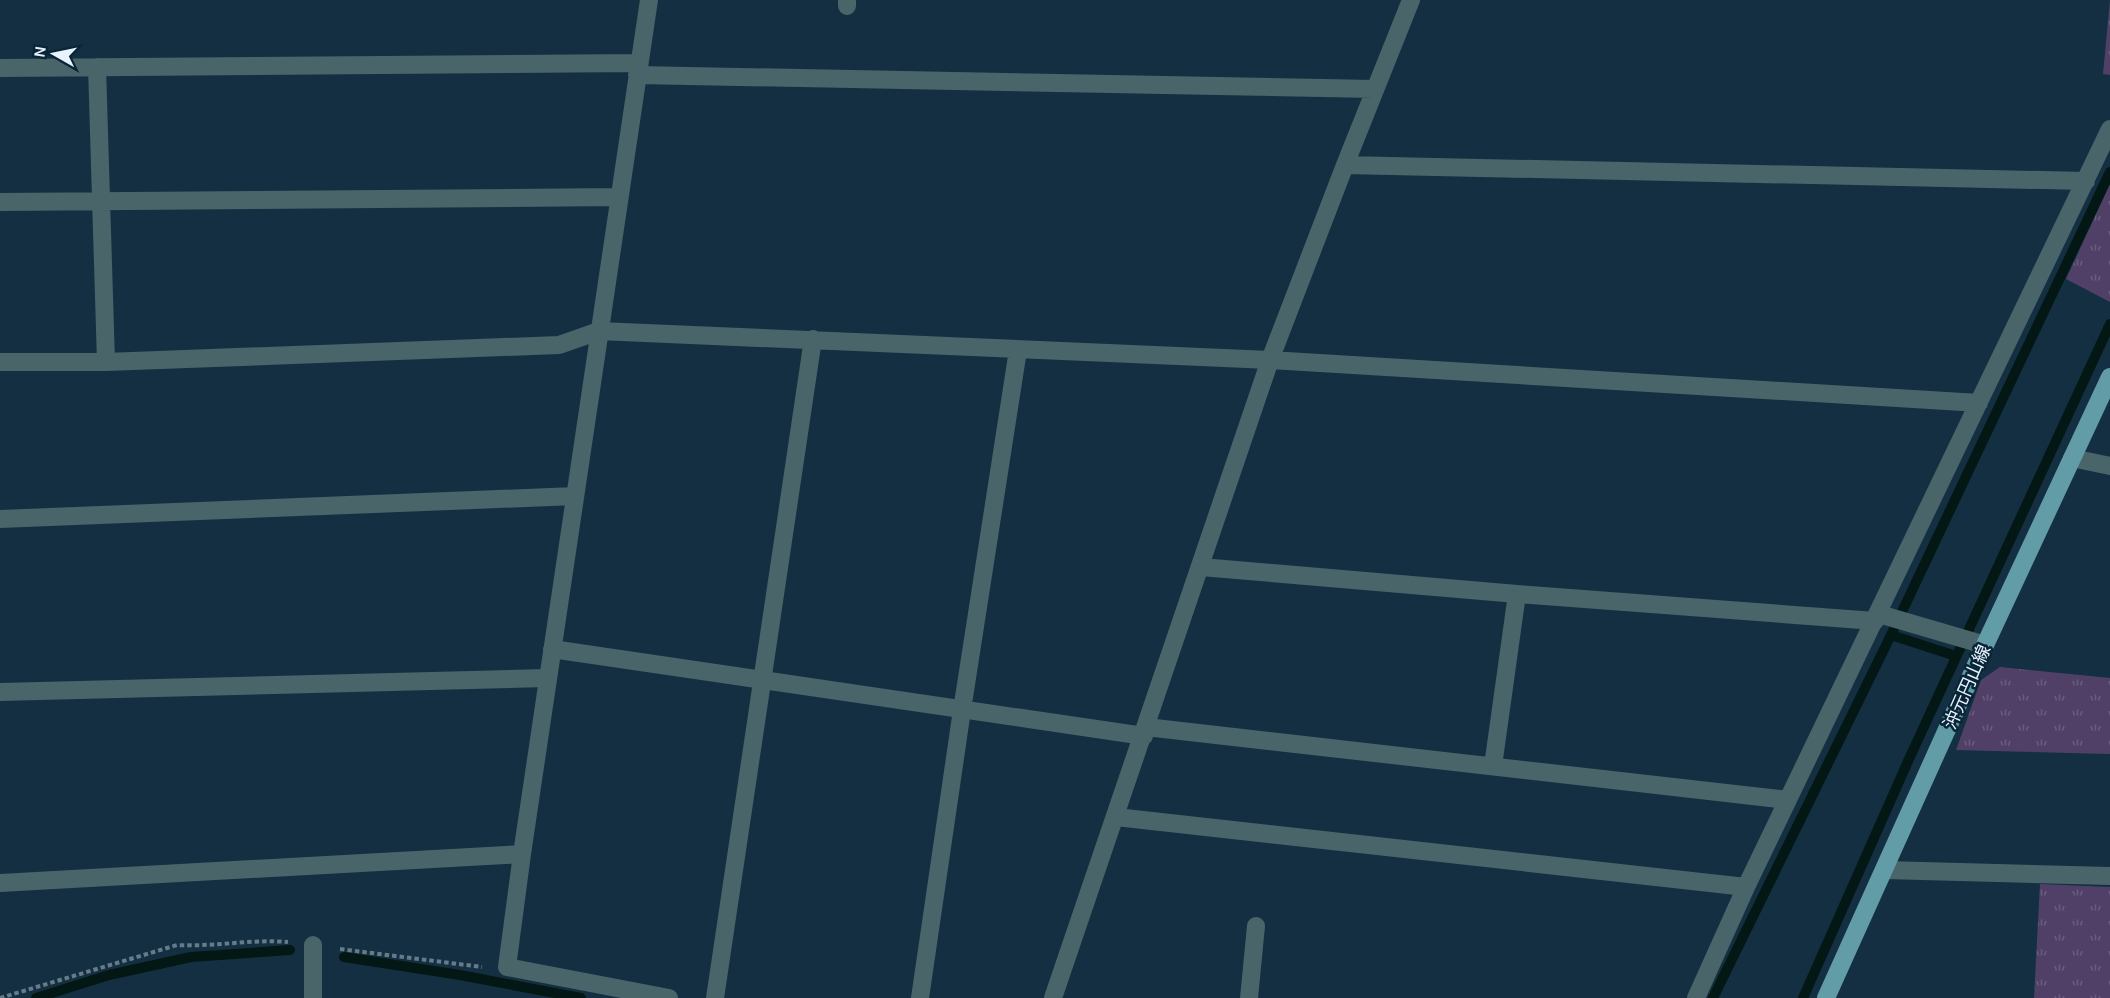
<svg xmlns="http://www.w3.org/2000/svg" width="2110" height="998" viewBox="0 0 2110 998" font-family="Karla,'Noto Sans JP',sans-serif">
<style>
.grass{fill:url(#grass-tufts)}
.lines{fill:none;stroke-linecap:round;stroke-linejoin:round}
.stream{stroke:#031814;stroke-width:10}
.path{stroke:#657b8a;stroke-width:4;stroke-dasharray:4.5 3;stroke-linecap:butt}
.minor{stroke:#49656a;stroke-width:18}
.major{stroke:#619ca7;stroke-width:18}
.labels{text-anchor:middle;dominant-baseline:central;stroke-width:5;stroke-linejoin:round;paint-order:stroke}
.street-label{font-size:18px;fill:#e7f4fe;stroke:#092537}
</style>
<defs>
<pattern id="grass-tufts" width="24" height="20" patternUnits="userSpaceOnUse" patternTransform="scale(1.5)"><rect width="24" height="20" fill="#504067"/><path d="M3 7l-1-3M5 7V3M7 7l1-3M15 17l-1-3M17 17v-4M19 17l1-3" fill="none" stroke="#695c7e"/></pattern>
</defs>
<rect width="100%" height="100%" fill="#142f42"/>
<path class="grass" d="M2110,0V75L2103,74Z
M2110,184V302L2066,279Z
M2000,667L2110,678V754L1956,750L1981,680Z
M2040,884L2110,887V998H2034Z"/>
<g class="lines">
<path class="stream" d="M1891,635L1956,656
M344,957L460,975L581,998
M36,998L109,975L191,957L290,950
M1713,998L1891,635L2110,172
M1803,998L1909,759L2110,324"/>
<path class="path" d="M340,949L482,967
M0,998L177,945C214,947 251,939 288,942"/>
<path class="minor" d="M649,0L522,854L507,967L669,998
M847,6V0
M97,67L106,362
M0,68L639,63
M637,75L1375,89
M1345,165L2086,181
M0,202L619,197
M0,362H106L559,345L599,331L1270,360L1979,403
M2072,458L2110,466
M0,519L575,496
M1201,567L1517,594L1875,621
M1879,614L1985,645
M552,649L1144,736
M0,692L547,678
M1146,727L1788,800
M1493,766L1517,594
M1116,817L1746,887
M1885,870L2110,876
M0,883L522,854
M313,945V998
M715,998L813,339
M920,998L962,710L1018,350
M1053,998L1270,360L1345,165L1411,0
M1249,998L1256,926
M1696,998L1746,887L2110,129"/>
<path class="major" d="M1826,998L1985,645L2110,377"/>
</g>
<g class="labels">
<g class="street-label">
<text transform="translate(1967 687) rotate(-66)">沖元円山線</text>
</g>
</g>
<g transform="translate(54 54) rotate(279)" stroke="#092537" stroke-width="4.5" paint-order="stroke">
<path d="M0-4.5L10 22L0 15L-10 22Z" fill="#e7f4fe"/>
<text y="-9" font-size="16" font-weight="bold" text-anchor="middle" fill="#e7f4fe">N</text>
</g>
</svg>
